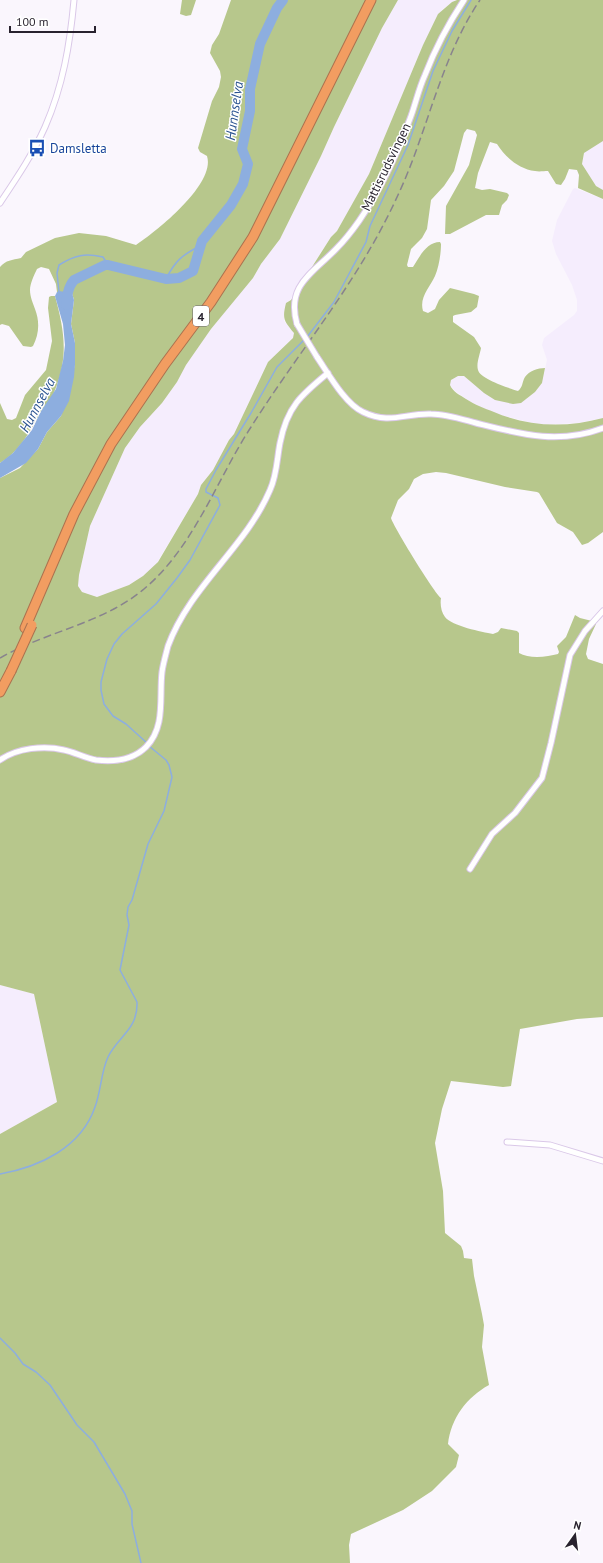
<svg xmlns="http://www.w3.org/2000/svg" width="603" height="1563" viewBox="0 0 603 1563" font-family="'PT Sans',sans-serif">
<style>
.built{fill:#f5edfd}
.forest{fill:#b7c78c}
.water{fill:#8daedf}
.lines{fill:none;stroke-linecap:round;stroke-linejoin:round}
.stream{stroke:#8daedf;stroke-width:1.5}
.river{stroke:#8daedf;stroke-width:10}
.street-casing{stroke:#dac8e8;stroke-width:7}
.highway-casing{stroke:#ab724f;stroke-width:11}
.street{stroke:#fff;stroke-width:5}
.highway{stroke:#f29d61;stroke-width:9}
.rail{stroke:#88838d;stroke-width:1.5;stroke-dasharray:8 4;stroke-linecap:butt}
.street-bridge-casing{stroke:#dac8e8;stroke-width:7;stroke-linecap:butt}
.highway-bridge-casing{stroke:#ab724f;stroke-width:11;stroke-linecap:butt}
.street-bridge{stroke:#fff;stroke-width:5}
.highway-bridge{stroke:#f29d61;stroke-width:9}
.labels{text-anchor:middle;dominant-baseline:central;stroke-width:3;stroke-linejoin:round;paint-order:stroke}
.shield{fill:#fff;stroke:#68646d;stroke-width:1}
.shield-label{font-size:12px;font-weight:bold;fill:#28222e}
.transit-label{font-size:13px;fill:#164399;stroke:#fff;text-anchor:start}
.street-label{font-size:13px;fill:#28222e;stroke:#fff}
.water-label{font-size:14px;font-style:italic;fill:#2a5390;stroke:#fff}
</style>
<rect width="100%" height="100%" fill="#faf6fd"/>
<path class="built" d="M398,0H457L452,2L442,10L435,21L423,45L369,174L337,231L331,237L290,300L286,303L284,321L294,333L293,338L268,362L234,434L229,440L213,470L201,485L198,494L155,566L143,576L129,585L97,597L82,592L78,586L79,575L90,526L125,448L140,427L162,403L177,382L186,365L211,329L253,278L261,264L280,239L321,156L334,127L382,28Z
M603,141V190L596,186L582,164L584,153Z
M575,188L603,199V418L578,423L541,425L500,415L475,405L455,391L450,385L451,380L458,376H464L468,379L473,384L525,400L535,392L542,383L547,360L542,345L544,338L574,315L577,311V300L572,285L556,254L552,241L557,220L573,189Z
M0,985L34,994L57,1102L0,1134Z"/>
<path class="forest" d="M182,0H196L191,15L186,16L180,14Z
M231,0H398L382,28L334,127L321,156L280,239L261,264L253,278L211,329L186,365L177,382L162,403L140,427L125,448L90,526L79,575L78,586L82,592L97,597L129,585L143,576L158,562L198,494L201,485L213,470L229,440L234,434L268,362L293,338L294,333C284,321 282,319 286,303L291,300L331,237L337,231L369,174L423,45L438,14L452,2L457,0H603V141L584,153L582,164L596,186L603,190V199L578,188L579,175L577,170L569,169L565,179L561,185L556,184L548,171C544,171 539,172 535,171C519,169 505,157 497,144L490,142L478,173L475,188L482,190L490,189L507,193L509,195L507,200L502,205L499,215H486L450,234H445L446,206L469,165L477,135L475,131L467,129L464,133L454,171L444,186L431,200L427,229L422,238L411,249L407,265L408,267H413C419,258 426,242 440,242L441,244C441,253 439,267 435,276C430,287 419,297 423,311L428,313L435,309L439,300L450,288L474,294L479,296L477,307L471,312L455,315L453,316V322L474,337L481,348C480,354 476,364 478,370C480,379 509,388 518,391C523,387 522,382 525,377C529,371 538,368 545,368L542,383L535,392L521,403L513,404L495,400L484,393L464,376H458L451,380L450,385C453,392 460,395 466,399C475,405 484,408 494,412C529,427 566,428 603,418V532L588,543L582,545L573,532L557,523L539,493L537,492L505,487L446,473L436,472L423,474L414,479L409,489L398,500L391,518C393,526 435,594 441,598C440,604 441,612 445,617C452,626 482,632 493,634L498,632L501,628L517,631L519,633V653C529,659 547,657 558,654L559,652L557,646L566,637L575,615L580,618L596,622V624L589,639L586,654L588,659L603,664V1017L577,1019L520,1029L511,1086L503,1087L451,1081L442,1109L435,1143L443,1191L445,1233L461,1246L463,1251L464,1258L472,1259L474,1276L482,1314L484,1325L482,1347L489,1385C467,1397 451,1418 448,1444L459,1455L456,1467L432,1491L403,1510L351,1534L349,1545L350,1563H0V1134L57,1102L34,994L0,985V478L20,468L38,449L47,432L61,416L75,365V343L71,324L74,300L72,293L68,292H57L56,284L49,269L41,267L37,269C34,275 30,284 30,290C30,297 33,303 35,309C40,322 39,334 33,346L31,347L23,346L9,326L2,324L0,325V267C6,260 12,260 21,258L26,252L55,238L79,233L106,236L136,245C156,232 216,184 207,156L200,152L198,148L212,101L219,87L221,77L220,71L210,53L212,45L219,34Z
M51,296H55C64,329 69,357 55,390C52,399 45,405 40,413C30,432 19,452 0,463V403L7,419L12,420L16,418L25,395L46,370L52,341L48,308L49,297Z"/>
<path class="water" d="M59,291L72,293L74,300L71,324L75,343V365L74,377L69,401L61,416L47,432L38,449L26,463L0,478V463L13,453L32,430L41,411L56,389L63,361L65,345L63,324L55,296L57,292Z"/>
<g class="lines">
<path class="stream" d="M166,279C175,261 182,255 200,246
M59,292L57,273L59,265C75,255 85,253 103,257L108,265
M307,337L334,302L366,242L370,226L408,145L433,71L452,31L471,0
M147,743L126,724L113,716L104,704L101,690V682L107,659L114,644L122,634L156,604L177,578L190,560L220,505L218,498L206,492V489L216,470L251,413L277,367L305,339
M0,1174C39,1167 81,1148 95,1107C101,1091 101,1072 108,1057C118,1036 138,1030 137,1002L120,970L129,925L127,915L128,907L132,900L148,844L164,811L172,777L169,765L166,760L149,746
M0,1338L15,1353L23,1364L36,1372L50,1385L77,1425L94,1442L125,1494L132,1511V1524L141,1563"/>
<path class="river" d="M66,305C67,296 68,287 74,280L105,265H108L166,279L179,278L193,271L202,241L231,205L243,184L248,164L242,149L250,111V89L260,44L277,8L283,0"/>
<g class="street-casing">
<path id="street" d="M0,203C16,179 33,154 45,127C63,86 70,44 74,0
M297,324C286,285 312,274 336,249C344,241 352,231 359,221C381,189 398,152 411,116C416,102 419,88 425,75C435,49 448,24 464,0
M317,357C328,373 345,404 363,412C390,425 405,413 431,414C446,414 461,419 476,423C520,434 558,445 603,428
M0,760C17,748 44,745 64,750C74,752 85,758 96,760C113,762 133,760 146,747C166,727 159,697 162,672C163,664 166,654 168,646C190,586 246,547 270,490C277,475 277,458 280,443C287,407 301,395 328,373
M470,869L492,834L515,813L542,778L551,743L570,655L585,631L603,611
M507,1142L550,1145L603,1161"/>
</g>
<g class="highway-casing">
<path id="highway" d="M25,628L74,514L111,444L165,364L211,302L253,237L371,0
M0,692L11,671"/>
</g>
<use href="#street" class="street"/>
<use href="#highway" class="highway"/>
<path class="rail" d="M0,658C47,631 102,624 144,589C194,547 216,481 251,427C301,348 359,281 398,195C428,131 440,59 480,0"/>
<g class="street-bridge-casing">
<path id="street-bridge" d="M297,324L317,357"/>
</g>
<g class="highway-bridge-casing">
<path id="highway-bridge" d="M11,671L32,625"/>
</g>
<use href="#street-bridge" class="street-bridge"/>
<use href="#highway-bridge" class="highway-bridge"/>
</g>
<defs>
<g id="bus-bare" transform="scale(1.38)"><path d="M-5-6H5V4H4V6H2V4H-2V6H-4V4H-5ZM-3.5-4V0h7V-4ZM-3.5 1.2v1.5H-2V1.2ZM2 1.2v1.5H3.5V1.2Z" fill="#1a4fb4" stroke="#fff" stroke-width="2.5" paint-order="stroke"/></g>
</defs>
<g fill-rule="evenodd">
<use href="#bus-bare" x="37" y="148"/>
</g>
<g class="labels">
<rect class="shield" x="193" y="306" width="16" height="20" rx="3"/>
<g class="shield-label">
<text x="201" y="316">4</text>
</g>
<g class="transit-label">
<text x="50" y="148">Damsletta</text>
</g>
<g class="street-label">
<text transform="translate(386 167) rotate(-64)">Mattisrudsvingen</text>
</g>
<g class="water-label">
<text transform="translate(234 111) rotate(-82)">Hunnselva</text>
<text transform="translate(37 405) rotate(-62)">Hunnselva</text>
</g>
</g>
<g transform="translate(575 1535) rotate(14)" stroke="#ffffff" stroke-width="3" paint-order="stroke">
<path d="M0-3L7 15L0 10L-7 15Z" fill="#28222e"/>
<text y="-6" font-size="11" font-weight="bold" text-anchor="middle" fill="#28222e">N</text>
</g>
<path d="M10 26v6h85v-6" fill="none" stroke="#28222e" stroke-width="2"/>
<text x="16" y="26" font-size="12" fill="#28222e" stroke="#ffffff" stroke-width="3" paint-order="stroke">100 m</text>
</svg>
